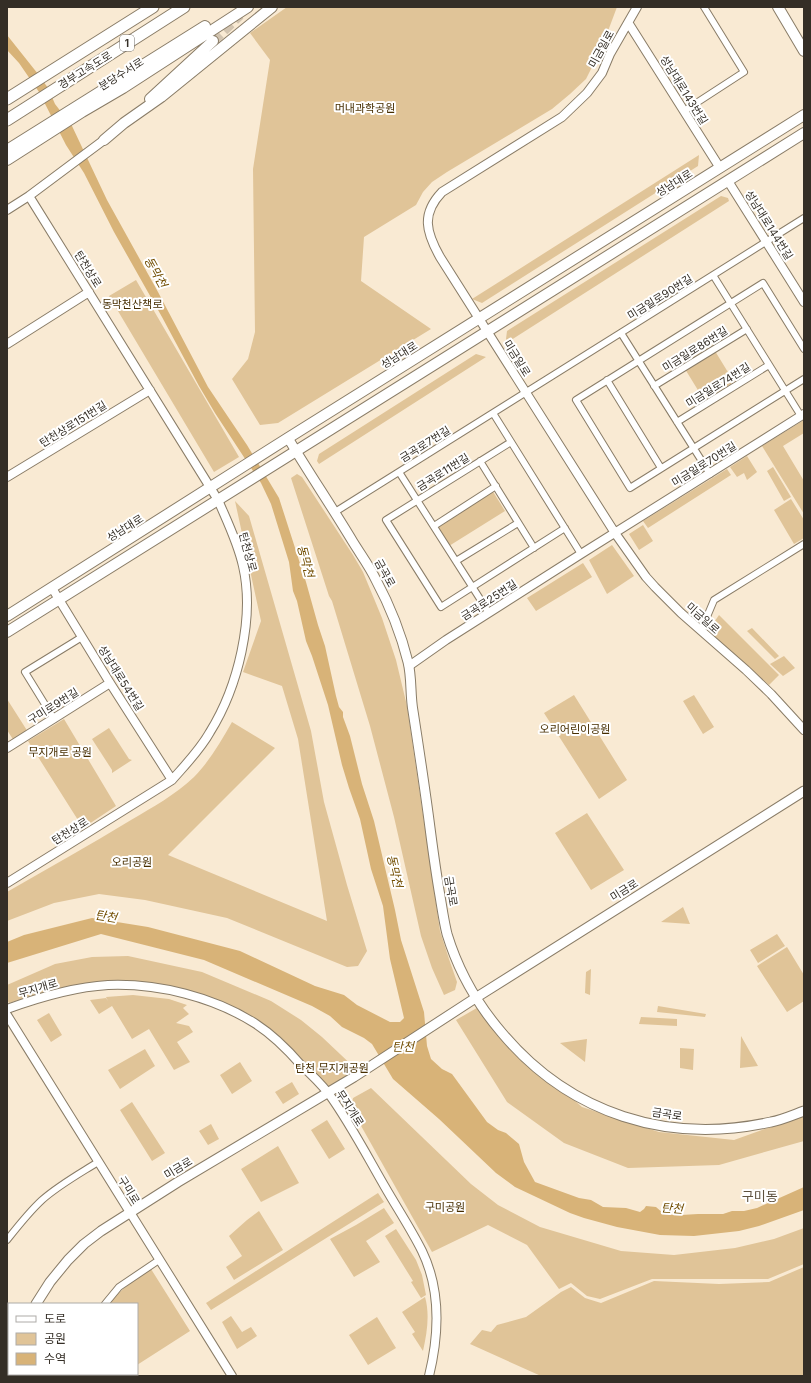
<svg xmlns="http://www.w3.org/2000/svg" width="811" height="1383" viewBox="0 0 811 1383" font-family="Inter,'Noto Sans KR',sans-serif">
<style>
.green{fill:#e0c498}
.water{fill:#d8b378}
.lines{fill:none;stroke-linecap:round;stroke-linejoin:round}
.trunk-tunnel{stroke:#d2c4b0;stroke-width:10;stroke-dasharray:10 5;stroke-linecap:butt}
.minor-casing{stroke:#897c67;stroke-width:8}
.tertiary-casing{stroke:#897c67;stroke-width:10}
.secondary-casing{stroke:#897c67;stroke-width:11}
.primary-casing{stroke:#897c67;stroke-width:12}
.trunk-casing{stroke:#897c67;stroke-width:12}
.motorway-casing{stroke:#897c67;stroke-width:13}
.minor{stroke:#fff;stroke-width:6}
.tertiary{stroke:#fff;stroke-width:8}
.secondary{stroke:#fff;stroke-width:9}
.primary{stroke:#fff;stroke-width:10}
.trunk{stroke:#fff;stroke-width:10}
.motorway{stroke:#fff;stroke-width:11}
.labels{text-anchor:middle;dominant-baseline:central;stroke-width:4;stroke-linejoin:round;paint-order:stroke}
.shield{fill:#fff;stroke:#716d67;stroke-width:1}
.shield-label{font-size:10px;font-weight:bold;fill:#342e26}
.street-label{font-size:11px;fill:#342e26;stroke:#fff}
.park-label{font-size:11px;fill:#472e00;stroke:#fff}
.water-label{font-size:12px;font-style:italic;fill:#714d00;stroke:#fff}
.quarter-label{font-size:13px;fill:#5e513e;stroke:#fff}
</style>
<rect width="100%" height="100%" fill="#f9ead3"/>
<path class="green" d="M287,7H617L602,47L586,79L570,94L552,109L447,172L432,182L423,192L416,205L364,237L361,281L431,329L278,423L260,425L232,379L248,359L255,332L253,169L270,60L250,33Z
M699,155L698,166L482,303L472,299Z
M721,196L728,198L729,201L508,342L506,339L507,331Z
M136,280L239,457L214,472L109,296Z
M715,351L734,382L704,400L685,369Z
M476,354L486,357L319,464L317,461L319,454Z
M804,420V433L783,446L804,481V514L762,446Z
M747,456L757,472L747,480L744,473L737,477L730,467Z
M773,467L791,497L784,501L767,471Z
M727,469L731,475L648,528L643,521Z
M297,474L302,477L353,555L363,572L382,618L396,660L407,706L440,931L449,959L457,982L455,990L444,995L432,968L421,936L394,817L370,726L332,601L329,596L291,478Z
M492,490L505,511L449,546L436,526Z
M791,499L804,520V538L794,544L774,510Z
M235,501L249,516L311,731L324,802L347,885L367,951L358,966L347,967L227,918L145,900L99,894L54,903L7,921V892C48,868 90,845 131,820C153,807 175,795 194,777C209,762 221,741 232,722L275,748L168,855L327,921L298,739L282,686L243,672L261,621Z
M643,525L653,541L639,550L629,534Z
M612,545L634,576L607,594L589,560Z
M583,563L592,577L536,611L527,598Z
M719,615L779,675L769,685L708,631Z
M752,628L779,656L775,659L747,631Z
M784,656L795,668L783,676L770,664Z
M574,695L627,780L599,799L544,713Z
M694,695L714,727L703,734L683,701Z
M7,699L28,732L14,741L7,730Z
M64,719L116,806L83,828L28,741Z
M109,728L129,759L132,760L112,773V770L92,739Z
M587,813L624,870L591,890L555,833Z
M683,907L690,924L661,922Z
M777,934L785,946L758,963L750,950Z
M787,947L804,975V1001L787,1012L757,966Z
M128,956L202,972L271,1001L301,1020L322,1037L358,1071L328,1089L261,1023L170,986C145,983 118,982 93,983C65,984 35,995 9,1003L7,1000V985L55,964L92,957Z
M591,969L590,995L585,993L586,972Z
M133,995L169,999L187,1005L183,1008L189,1014L176,1023L189,1026L193,1032L177,1042L190,1062L174,1070L149,1029L132,1039L112,1006L99,1014L90,1000L106,998L108,1001L106,997Z
M482,1005L535,1066L582,1107L659,1132L734,1140L804,1115V1141L719,1165L628,1168L564,1143L507,1102L456,1020Z
M658,1006L706,1014L705,1017L657,1012Z
M49,1013L62,1035L51,1042L37,1020Z
M641,1017L677,1019V1026L639,1024Z
M741,1036L758,1066L740,1068Z
M587,1039L585,1062L560,1043Z
M680,1048L694,1049L693,1070L680,1068Z
M145,1049L155,1066L120,1089L108,1070Z
M240,1062L252,1081L232,1094L220,1075Z
M292,1082L299,1094L283,1104L275,1092Z
M371,1088L471,1184L498,1205L540,1227L621,1251L674,1255L735,1248L774,1239L804,1228V1264L768,1279H652L600,1299L587,1296L571,1283L559,1289L527,1245L488,1225L432,1252L351,1108L353,1098Z
M132,1102L165,1153L152,1161L120,1110Z
M327,1120L345,1149L329,1159L311,1130Z
M211,1124L219,1139L208,1145L199,1131Z
M278,1146L299,1183L261,1202L241,1169Z
M378,1193L384,1202L211,1310L206,1303Z
M384,1208L394,1223L366,1241L380,1262L354,1277L330,1239L356,1225Z
M259,1211L283,1250L234,1280L226,1267L242,1256L229,1236L247,1220Z
M396,1229L416,1260L422,1275L426,1295L421,1298L411,1282L413,1281L385,1236Z
M804,1267V1376H541L470,1344L482,1330L491,1332L497,1325L526,1317L561,1292L571,1287L585,1298L601,1303L654,1281L719,1284L769,1282Z
M151,1269L190,1331L137,1365V1304H109C120,1289 135,1280 151,1269Z
M425,1297C430,1314 427,1333 423,1351L412,1334L415,1332L402,1312Z
M231,1316L242,1332L251,1327L257,1336L237,1349L222,1322Z
M377,1317L396,1348L368,1365L349,1335Z"/>
<path class="water" d="M7,35L38,74L48,88L55,104L72,126L107,200L158,292L208,387L247,445L279,498L306,582L318,625L325,646L336,696L339,707L343,712V717L350,736L362,784L374,821L395,910L401,940L424,1012L427,1046L431,1059L442,1069L452,1074L487,1122L498,1130L506,1133L519,1144L524,1162L535,1182L579,1198L591,1200L603,1207L626,1208L640,1212L644,1209L646,1206L656,1207L664,1214L681,1215L698,1214H723L732,1211H744L757,1208L804,1187V1210L759,1226L739,1231L694,1236L660,1235L617,1227L584,1218L570,1213L515,1187L496,1173L439,1119L393,1079L372,1044L364,1038L342,1027L330,1016L312,1006L204,960L101,934L7,963V942L24,935L92,918L148,927L240,951L315,986L344,995L357,1005L390,1022H400L404,1018L390,959L383,906L371,869L360,819L349,788L342,765L328,705L312,656L306,641L297,601L293,591L289,562L271,504L261,483L215,413L199,386L162,317L114,232L84,173L66,145L39,92L19,63L7,50Z"/>
<g class="lines">
<path class="trunk-tunnel" d="M213,41L240,15"/>
<g class="minor-casing">
<path id="minor" d="M684,111L744,72L704,7
M713,275L801,416
M621,333L710,474
M804,349L763,283L576,400L630,488L804,379
M607,380L661,468
M654,386L747,329
M493,413L581,554
M677,422L769,365
M511,442L386,520L441,607L565,528
M480,461L534,548
M399,472L489,613
M335,512L804,218
M434,526L496,486
M456,561L518,523
M701,631L714,600L804,544
M54,719L25,672L82,637
M7,1240C18,1226 29,1212 42,1200C59,1185 79,1174 98,1162
M105,1304L119,1287L159,1260
M7,1332H9"/>
</g>
<g class="tertiary-casing">
<path id="tertiary" d="M637,7L610,54L602,73L587,93L562,117L442,192C421,214 426,232 440,257L615,533L646,577L655,587L681,613L746,670L771,694L804,730
M629,24L720,168
M728,181L804,302
M7,210L29,196L104,140
M7,344L89,292
M7,477L150,390
M52,588L110,683L172,780
M409,666L446,640L581,554L804,414
M7,748L110,683
M7,883L172,780C186,764 200,750 210,732C238,687 255,618 243,566C238,543 227,521 218,500L29,196
M7,1009C40,997 73,987 108,985C158,983 214,997 256,1024C273,1035 288,1050 301,1065C311,1074 321,1084 329,1094C350,1123 367,1156 385,1187C397,1208 411,1229 422,1251C441,1290 439,1335 429,1376
M7,1015L232,1376"/>
</g>
<g class="secondary-casing">
<path id="secondary" d="M288,438C309,473 332,507 353,542C361,555 370,567 376,580C390,606 401,634 408,662C412,678 410,695 413,711C419,750 425,789 430,828C433,851 436,873 440,896C442,908 444,922 447,934C458,970 478,1005 502,1033C570,1114 668,1145 771,1122C782,1120 793,1115 804,1111
M36,1304L50,1282L68,1260L84,1244L101,1231L178,1182L354,1077L477,997L804,791
M17,1376V1374"/>
</g>
<g class="primary-casing">
<path id="primary" d="M778,7L804,51
M7,616L288,438L804,115
M7,632L804,133"/>
</g>
<g class="trunk-casing">
<path id="trunk" d="M150,99L213,41
M104,140L124,123L161,97L272,7
M7,150L205,26
M7,160L82,112L123,88L248,7"/>
</g>
<g class="motorway-casing">
<path id="motorway" d="M7,99L153,7
M7,120L184,7"/>
</g>
<use href="#minor" class="minor"/>
<use href="#tertiary" class="tertiary"/>
<use href="#secondary" class="secondary"/>
<use href="#primary" class="primary"/>
<use href="#trunk" class="trunk"/>
<use href="#motorway" class="motorway"/>
</g>
<g class="labels">
<rect class="shield" x="120" y="35" width="14" height="16" rx="3"/>
<g class="shield-label">
<text x="127" y="43">1</text>
</g>
<g class="street-label">
<text transform="translate(601 49) rotate(-61)">미금일로</text>
<text transform="translate(85 70) rotate(-32)">경부고속도로</text>
<text transform="translate(121 74) rotate(-32)">분당수서로</text>
<text transform="translate(684 90) rotate(58)">성남대로143번길</text>
<text transform="translate(674 183) rotate(-32)">성남대로</text>
<text transform="translate(769 225) rotate(58)">성남대로144번길</text>
<text transform="translate(88 269) rotate(58)">탄천상로</text>
<text transform="translate(660 297) rotate(-32)">미금일로90번길</text>
<text transform="translate(695 349) rotate(-32)">미금일로86번길</text>
<text transform="translate(399 355) rotate(-32)">성남대로</text>
<text transform="translate(517 358) rotate(58)">미금일로</text>
<text transform="translate(718 385) rotate(-32)">미금일로74번길</text>
<text transform="translate(73 424) rotate(-32)">탄천상로151번길</text>
<text transform="translate(425 444) rotate(-32)">금곡로7번길</text>
<text transform="translate(704 464) rotate(-32)">미금일로70번길</text>
<text transform="translate(443 472) rotate(-32)">금곡로11번길</text>
<text transform="translate(125 528) rotate(-32)">성남대로</text>
<text transform="translate(248 552) rotate(75)">탄천상로</text>
<text transform="translate(385 573) rotate(61)">금곡로</text>
<text transform="translate(489 600) rotate(-33)">금곡로25번길</text>
<text transform="translate(703 618) rotate(42)">미금일로</text>
<text transform="translate(121 678) rotate(58)">성남대로54번길</text>
<text transform="translate(53 706) rotate(-32)">구미로9번길</text>
<text transform="translate(70 831) rotate(-32)">탄천상로</text>
<text transform="translate(624 890) rotate(-32)">미금로</text>
<text transform="translate(451 891) rotate(80)">금곡로</text>
<text transform="translate(38 988) rotate(-16)">무지개로</text>
<text transform="translate(350 1108) rotate(57)">무지개로</text>
<text transform="translate(667 1114) rotate(8)">금곡로</text>
<text transform="translate(178 1168) rotate(-31)">미금로</text>
<text transform="translate(129 1190) rotate(58)">구미로</text>
</g>
<g class="park-label">
<text x="365" y="108">머내과학공원</text>
<text x="132" y="304">동막천산책로</text>
<text x="575" y="729">오리어린이공원</text>
<text x="60" y="752">무지개로 공원</text>
<text x="132" y="862">오리공원</text>
<text x="332" y="1068">탄천 무지개공원</text>
<text x="445" y="1207">구미공원</text>
</g>
<g class="water-label">
<text transform="translate(156 272) rotate(61)">동막천</text>
<text transform="translate(306 561) rotate(75)">동막천</text>
<text transform="translate(395 871) rotate(77)">동막천</text>
<text transform="translate(106 916) rotate(9)">탄천</text>
<text x="403" y="1046">탄천</text>
<text transform="translate(672 1208) rotate(4)">탄천</text>
</g>
<g class="quarter-label">
<text x="760" y="1196">구미동</text>
</g>
</g>
<rect width="811" height="1383" fill="none" stroke="#342e26" stroke-width="16"/>
<rect x="8" y="1303" width="130" height="72" fill="#ffffff" stroke="#aeaba8"/>
<rect x="16" y="1316" width="20" height="6" fill="#ffffff" stroke="#aeaba8"/>
<text x="44" y="1323" font-size="12" fill="#342e26">도로</text>
<rect x="16" y="1333" width="20" height="12" fill="#e0c498" stroke="#aeaba8"/>
<text x="44" y="1343" font-size="12" fill="#342e26">공원</text>
<rect x="16" y="1353" width="20" height="12" fill="#d8b378" stroke="#aeaba8"/>
<text x="44" y="1363" font-size="12" fill="#342e26">수역</text>
</svg>
